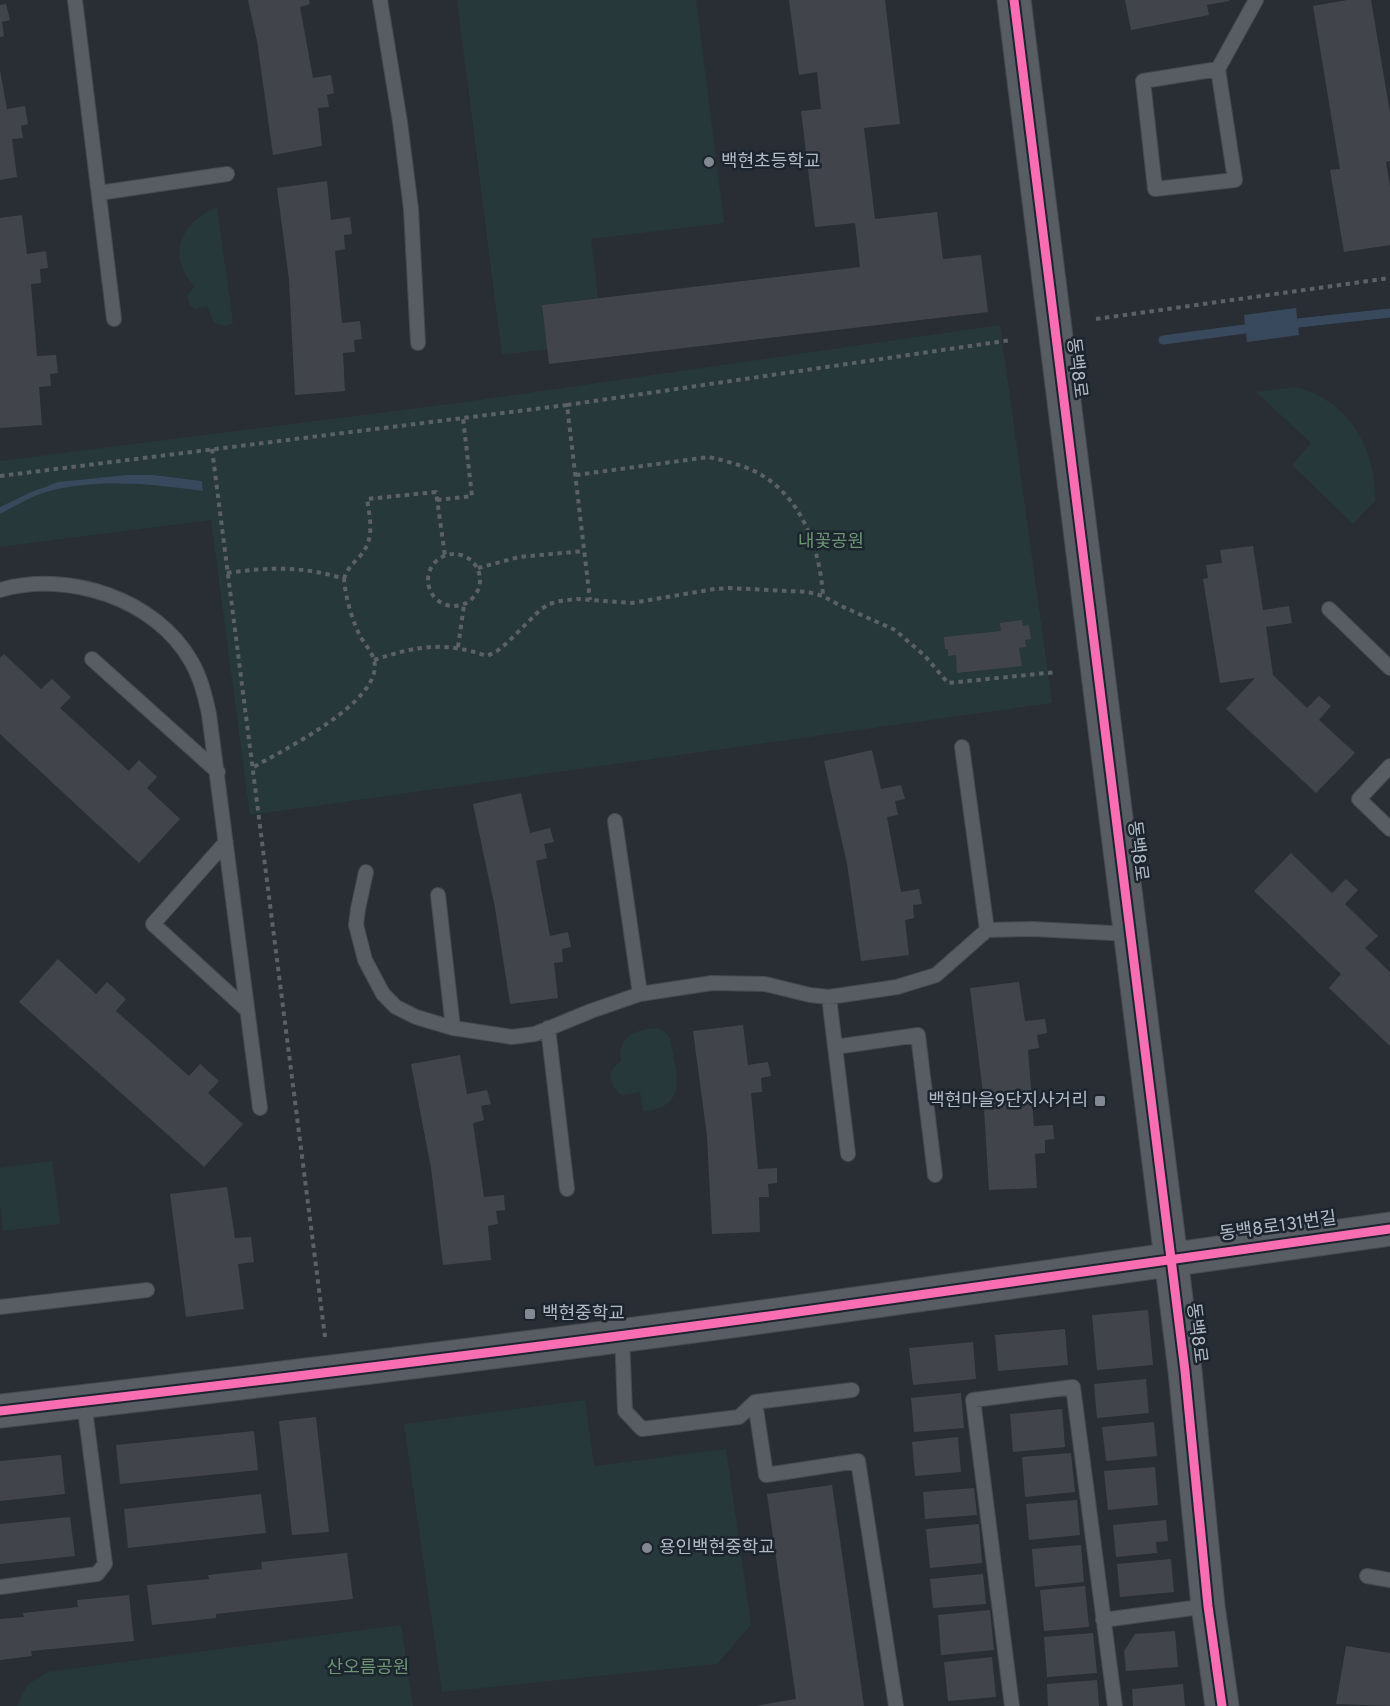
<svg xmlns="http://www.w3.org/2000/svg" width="1390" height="1706" viewBox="0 0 1390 1706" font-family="Overpass,'Noto Sans KR',sans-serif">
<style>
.green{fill:#263839}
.water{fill:#38495d}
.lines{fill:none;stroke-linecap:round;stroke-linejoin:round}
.stream{stroke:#38495d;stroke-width:9}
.building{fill:#41454b}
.service-casing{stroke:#464a4f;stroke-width:16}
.tertiary-casing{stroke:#464a4f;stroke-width:35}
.path{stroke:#5b6167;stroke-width:4;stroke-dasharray:4.5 4.5;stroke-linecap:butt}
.service{stroke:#585c63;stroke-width:14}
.tertiary{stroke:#585c63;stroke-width:33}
.cycleway-casing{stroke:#1c242e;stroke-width:13}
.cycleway{stroke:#f96db3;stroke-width:9}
.poi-dot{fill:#828993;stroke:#1c242e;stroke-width:2}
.labels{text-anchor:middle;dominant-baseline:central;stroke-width:5;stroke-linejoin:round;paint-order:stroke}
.poi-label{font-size:18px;fill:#b2bac6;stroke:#1c242e;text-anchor:start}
.street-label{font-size:18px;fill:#b2bac6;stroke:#1c242e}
.park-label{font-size:18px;fill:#6b9573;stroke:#1c242e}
</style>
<rect width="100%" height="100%" fill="#292e34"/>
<path class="green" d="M457,0H696L724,223L591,239L598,298L542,305L548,349L502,355Z
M217,207L233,323L225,326L214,323L207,306L195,309L190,306L187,295L195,286C164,255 182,222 217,207Z
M1000,325L1052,703L250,815L211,520L0,547V514C15,506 30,497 46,492C97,478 151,484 203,491L202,481L153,475L74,480L44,487L0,507V461L472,401Z
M1295,387C1349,400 1376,448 1375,501L1353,524L1292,465L1311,443L1256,392Z
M658,1028L666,1033L670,1039C676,1073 691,1106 643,1112L640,1092L622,1095C608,1084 605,1072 621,1061C617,1036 636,1029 658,1028Z
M52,1161L60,1224L3,1231L0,1205V1168Z
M585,1400L594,1466L726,1449L751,1625L717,1664L442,1692L404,1424Z
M401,1625L413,1706H17L28,1684L48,1672Z"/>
<path class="water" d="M1296,308L1299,335L1247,342L1244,315Z
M127,475H153L202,481L203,491C151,484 97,478 46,492C30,497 15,506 0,514V507L29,493L58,482Z"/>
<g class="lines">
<path class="stream" d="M1298,323L1390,313
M1163,340L1245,329"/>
</g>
<path class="building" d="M248,0H309L310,4L300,7L313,78L331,75L334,93L327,95L329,107L318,108L322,146L273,155L257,41Z
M789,0H885L900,124L864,128L875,219L937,212L943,259L981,255L988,312L549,364L542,305L860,267L855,223L815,227L801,111L821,109L817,72L799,75Z
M1125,0H1229V1L1207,5L1209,15L1131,30Z
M1347,0H1371L1390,113V161L1386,162L1390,186V245L1344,252L1330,170L1340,169L1313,6Z
M6,4L10,20L2,22L4,36L0,37V5Z
M0,70L7,109L25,106L28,124L21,126L23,138L12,139L17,177L0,180Z
M327,181L331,220L350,217L352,234L344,235L345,249L335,251L342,323L360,321L362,339L354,340L355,352L343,353L345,391L295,395L289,280L277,188Z
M22,215L27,254L46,251L48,268L40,269L41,283L31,284L37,356L56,355L58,373L50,374L51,386L39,387L42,425L0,428V218Z
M1253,546L1263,610L1289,606L1292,623L1266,627L1273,675L1307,708L1319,696L1331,706L1319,720L1355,753L1316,793L1226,709L1255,678L1220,683L1203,579L1208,578L1206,565L1222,563L1220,550Z
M1022,620L1023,626L1029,625L1031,639L1025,640L1026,647L1019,648L1022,666L957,673L956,655L948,656V649H945L944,637L1001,631L1000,623Z
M4,654L41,689L52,679L71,697L60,708L129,771L139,760L157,777L147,788L180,819L139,863L0,734V658Z
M872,750L881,789L901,785L905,799L895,801L898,815L887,817L901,892L919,889L922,904L913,905L914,918L905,920L909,955L861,961L847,864L824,761Z
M521,793L530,833L550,828L554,842L544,844L547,858L536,861L550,936L568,932L571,947L562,949L563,962L554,963L558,998L510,1004L495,908L473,804Z
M1291,853L1332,893L1346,879L1358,890L1345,904L1378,936L1365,948L1390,972V1046L1329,988L1341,974L1254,891Z
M58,959L96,994L107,982L126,999L116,1011L189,1076L200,1064L219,1081L208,1093L243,1124L204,1167L19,1002Z
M1019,982L1025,1021L1045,1019L1047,1033L1037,1035L1039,1048L1028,1050L1034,1126L1053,1125L1054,1139L1045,1140V1153L1035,1154L1037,1188L989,1190L983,1093L970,988Z
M743,1025L748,1065L768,1062L771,1076L761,1078L762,1092L751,1093L758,1169L777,1168V1183L768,1184L769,1197H759L760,1232L712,1234L707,1136L693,1031Z
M460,1055L467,1094L487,1090L491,1104L481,1106L484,1120L473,1123L484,1197L504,1195L505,1210L496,1211L498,1224L488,1226L491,1260L443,1265L431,1168L411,1064Z
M227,1187L235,1238L251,1237L254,1262L238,1264L244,1309L186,1317L170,1194Z
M1148,1310L1153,1365L1097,1370L1092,1315Z
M1065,1329L1068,1365L998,1371L995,1335Z
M973,1342L976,1379L913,1385L909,1348Z
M1146,1379L1149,1413L1097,1418L1094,1384Z
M961,1393L964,1428L914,1432L911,1398Z
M1062,1409L1065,1447L1013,1452L1010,1414Z
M316,1417L329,1532L292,1535L279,1421Z
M1154,1422L1157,1456L1106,1461L1102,1427Z
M254,1431L258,1470L120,1484L116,1445Z
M958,1437L961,1472L915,1476L912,1442Z
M1071,1453L1075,1492L1025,1497L1022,1457Z
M61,1455L65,1494L0,1501V1461Z
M1155,1467L1158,1505L1108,1510L1104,1471Z
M832,1485L864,1706H755L796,1699L767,1494Z
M974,1488L977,1515L925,1519L923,1492Z
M261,1494L266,1533L128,1548L124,1509Z
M1077,1500L1080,1535L1029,1540L1026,1504Z
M70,1517L75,1556L0,1564V1524Z
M1166,1520L1168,1541L1156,1542L1157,1553L1116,1557L1113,1525Z
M979,1524L982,1563L930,1568L926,1529Z
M1081,1545L1084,1582L1035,1587L1032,1549Z
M347,1553L353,1599L216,1614V1618L152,1625L147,1585L209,1579L208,1575L262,1569L261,1562Z
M1171,1559L1174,1592L1120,1597L1117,1564Z
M983,1574L986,1604L933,1608L930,1579Z
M1085,1586L1089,1627L1044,1631L1040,1590Z
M129,1595L134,1641L31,1651L32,1656L0,1660V1619L24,1617L23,1613L78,1607L77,1600Z
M990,1610L994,1650L941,1655L938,1615Z
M1175,1631L1178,1667L1126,1671L1124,1651L1135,1634Z
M1093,1633L1097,1673L1047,1677L1044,1637Z
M1346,1646L1390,1653V1706L1336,1704Z
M992,1657L996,1697L948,1701L944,1662Z
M1097,1680L1099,1706H1048L1047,1684Z
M1183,1684L1185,1706H1133L1132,1689Z"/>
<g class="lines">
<g class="service-casing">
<path id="service" d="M75,0L114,319
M380,0L400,122L411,209L418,343
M1218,69L1143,81L1155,189L1235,180L1218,69L1256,0
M99,193L227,174
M0,590C68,570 156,599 191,661C201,678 205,696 209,714L260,1108
M1329,609L1390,668
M92,659L218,772
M962,747L987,930
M1390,766L1359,799L1390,829
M615,821L640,994
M226,842L153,924L247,1010
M366,872L358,909L356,925L365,960L383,994L396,1007L416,1017L453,1028L512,1037L535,1034L591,1011L640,994L712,983L765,984L810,995L829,997L897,987L936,975L987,930L1033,929L1131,934
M438,895L453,1028
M829,997L848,1154
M548,1028L567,1189
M835,1047L918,1035L935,1175
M0,1307L147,1290
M622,1335L625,1411L642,1429L739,1417L755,1402L852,1390
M755,1402L766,1475L858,1461L896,1706
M1367,1576L1390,1580
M0,1587L97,1574L105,1564L84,1402
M1103,1620L1208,1606
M1012,1706L973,1400L1073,1387L1115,1706"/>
</g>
<g class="tertiary-casing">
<path id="tertiary" d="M1014,0L1185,1371L1208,1606L1222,1706
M0,1411C261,1381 522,1350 783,1314C985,1286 1187,1256 1390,1229"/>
</g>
<path class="path" d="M1096,319L1390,278
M567,405L1011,340
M212,449L325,1337
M576,475L709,457C725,461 743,465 758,473C802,497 820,549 823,596
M0,476L567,405L590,600
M437,500L472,496L463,418
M428 580a26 26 0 1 1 52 0a26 26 0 1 1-52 0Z
M478,568L519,557L584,551
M227,573C268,567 305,566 344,579C346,599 351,617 360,636C364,643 372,652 374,660C385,701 281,751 252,768
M344,579C347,568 354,563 361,555C375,538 370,519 367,499L436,492L445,556
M458,647L464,605
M374,660C416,646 444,641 487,656L497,651L507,643L540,610L549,604L560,601L577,599L632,603L715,589L729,588L808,592L823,596L839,605L895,630L925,656L948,683L1057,672"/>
<use href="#service" class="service"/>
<use href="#tertiary" class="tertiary"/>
<g class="cycleway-casing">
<path id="cycleway" d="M1014,0L1185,1371L1208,1606L1222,1706
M0,1411C261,1381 522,1350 783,1314C985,1286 1187,1256 1390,1229"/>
</g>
<use href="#cycleway" class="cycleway"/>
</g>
<g class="poi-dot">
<circle cx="709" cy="162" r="6"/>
<rect x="1094" y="1095" width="12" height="12" rx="3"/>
<rect x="524" y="1308" width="12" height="12" rx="3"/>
<circle cx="647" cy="1548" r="6"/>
</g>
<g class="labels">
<g class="poi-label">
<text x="721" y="162">백현초등학교</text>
<text x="1088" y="1101" text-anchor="end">백현마을9단지사거리</text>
<text x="542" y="1314">백현중학교</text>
<text x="659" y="1548">용인백현중학교</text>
</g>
<g class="street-label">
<text transform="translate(1076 368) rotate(83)">동백8로</text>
<text transform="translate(1137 851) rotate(83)">동백8로</text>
<text transform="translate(1278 1227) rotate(-8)">동백8로131번길</text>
<text transform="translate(1196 1333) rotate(83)">동백8로</text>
</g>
<g class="park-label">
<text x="831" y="542">내꽃공원</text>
<text x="368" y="1668">산오름공원</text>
</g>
</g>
</svg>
